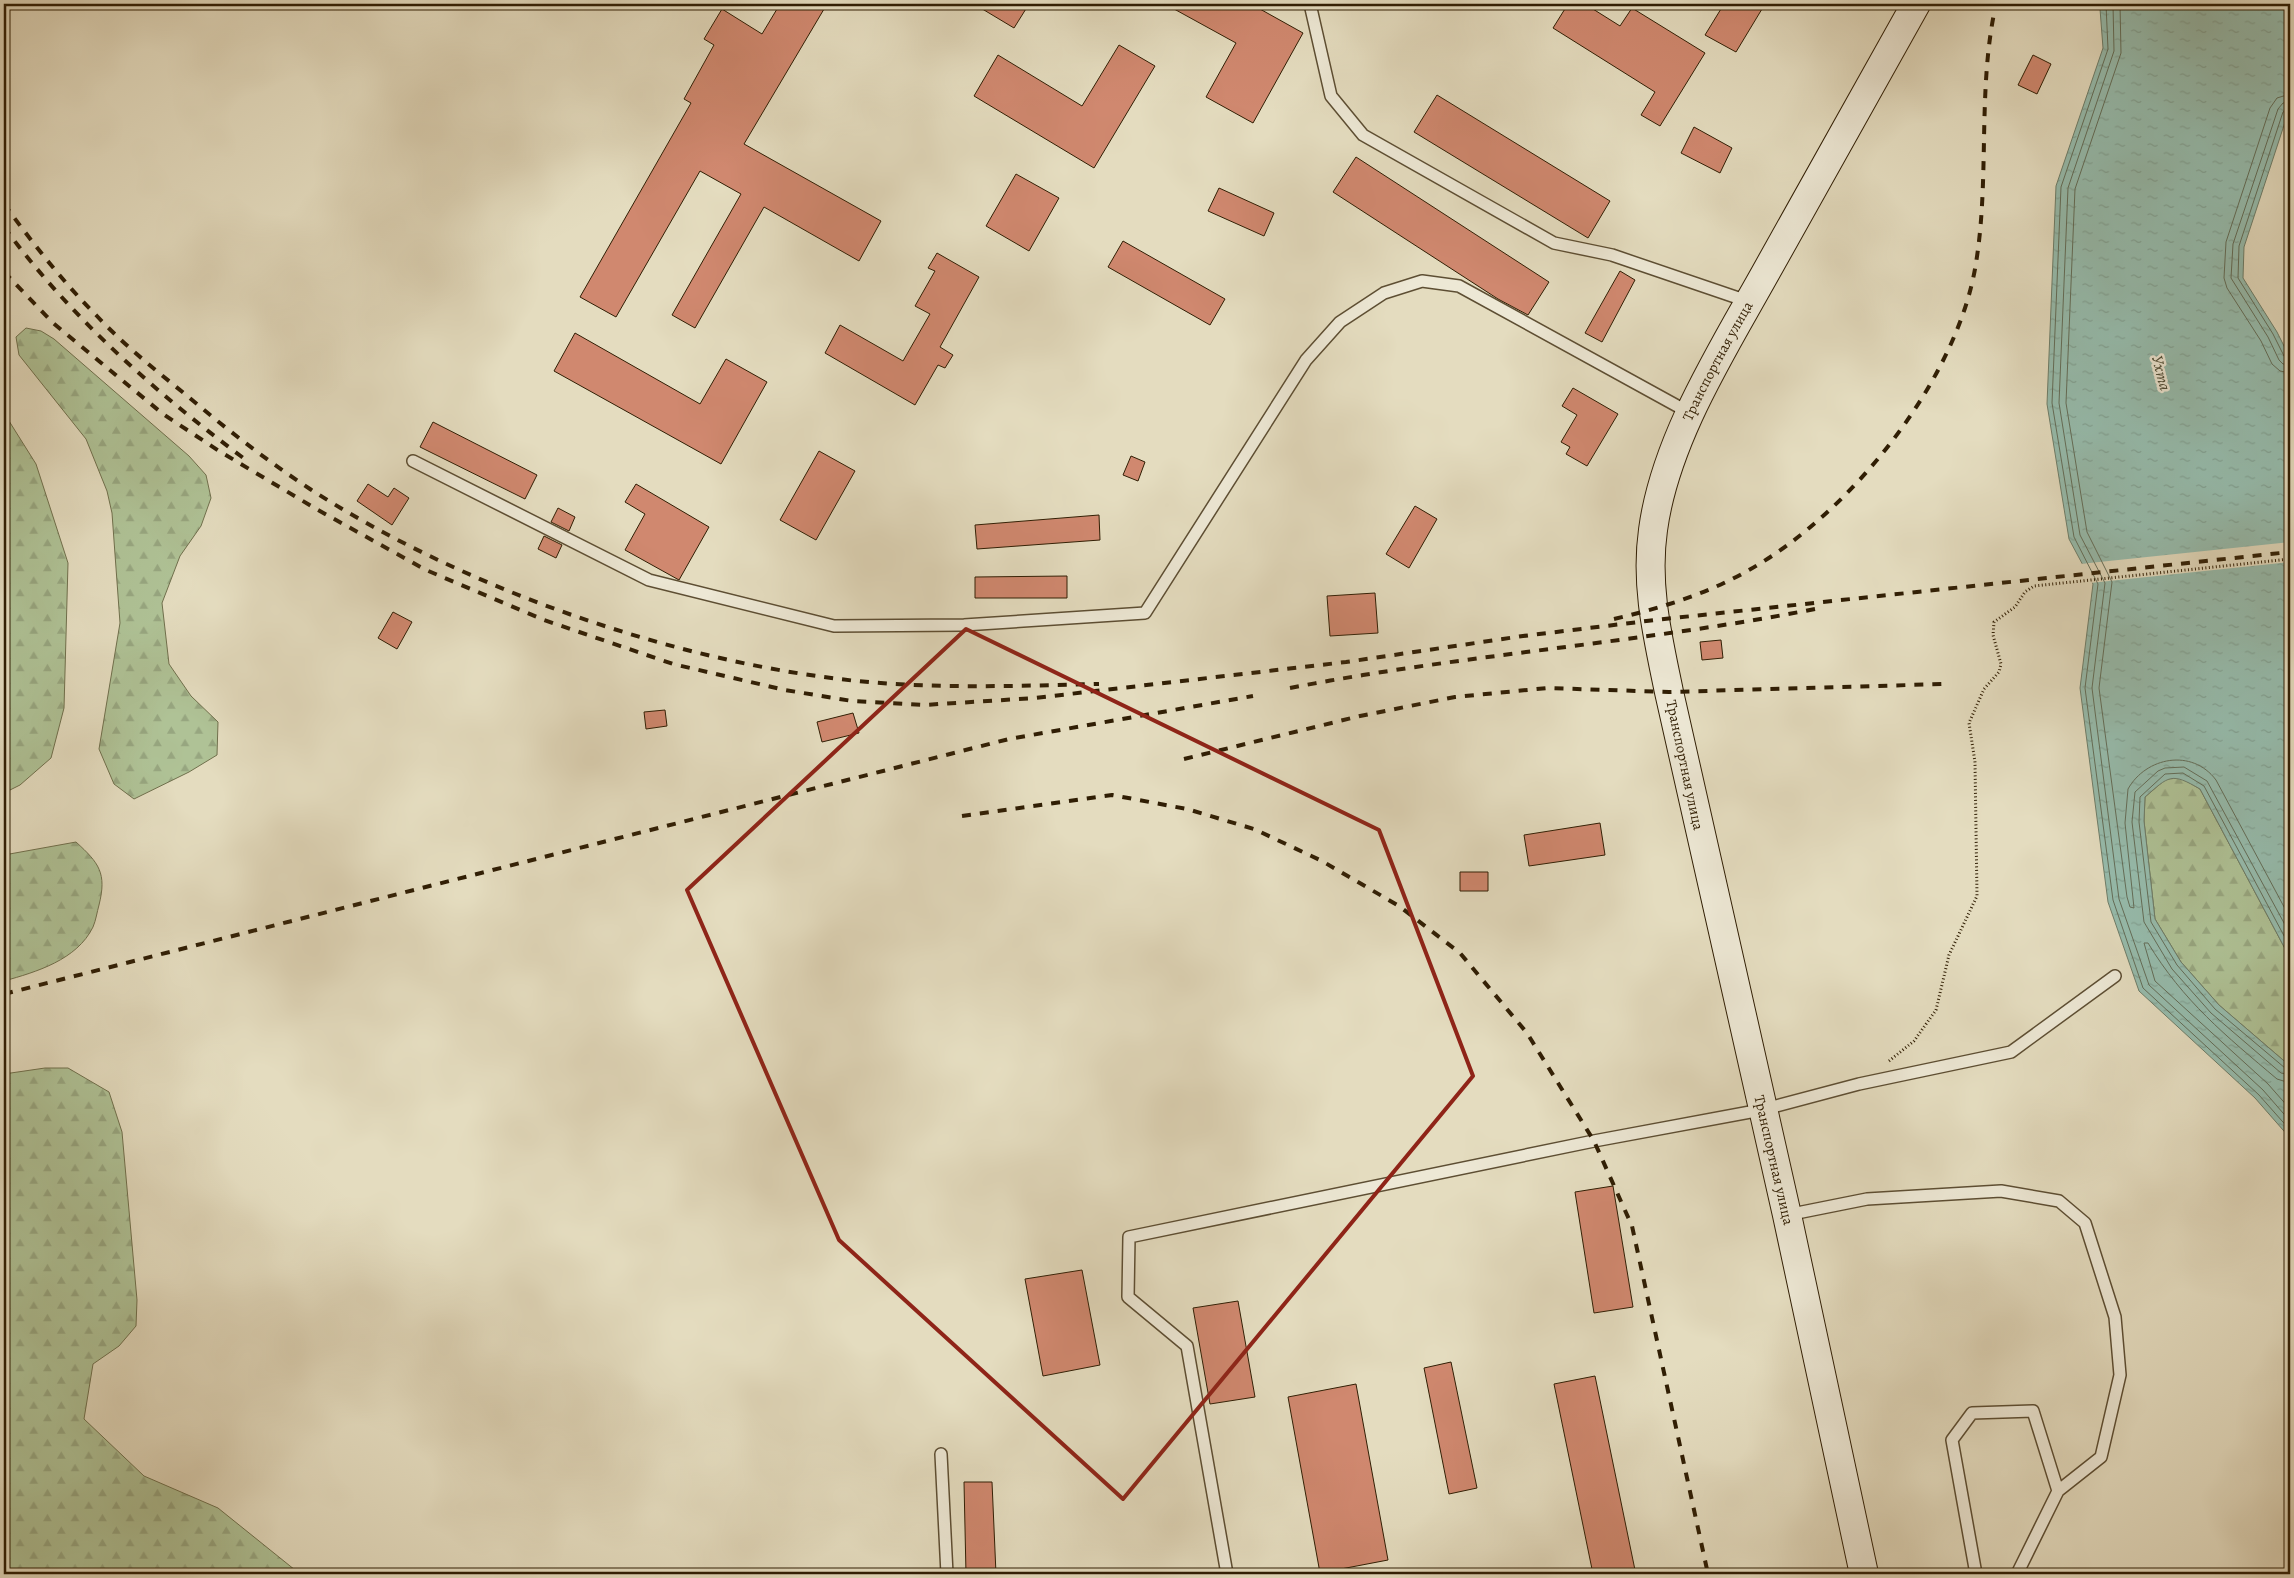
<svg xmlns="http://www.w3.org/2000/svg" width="2294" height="1578" viewBox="0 0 2294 1578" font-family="Alegreya,serif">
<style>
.forest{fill:url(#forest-firs);stroke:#70704d}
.water{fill:url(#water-ripples);stroke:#6d7d69}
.pier{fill:#e4dcbf}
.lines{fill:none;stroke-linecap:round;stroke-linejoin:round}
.shore{stroke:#636d58;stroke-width:1}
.building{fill:#d0886f;stroke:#301e04}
.lane-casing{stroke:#5d4e33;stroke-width:14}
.secondary-casing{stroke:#301e04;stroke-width:30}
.path{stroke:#301e04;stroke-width:3;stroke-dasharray:1 2.5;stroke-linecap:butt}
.lane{stroke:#ede8d5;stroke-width:11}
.secondary{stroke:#ede8d5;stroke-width:28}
.rail{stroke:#301e04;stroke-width:4;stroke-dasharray:9 9;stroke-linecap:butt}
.marked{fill:none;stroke:#8f2418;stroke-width:4;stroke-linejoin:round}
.labels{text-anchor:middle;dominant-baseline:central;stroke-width:5;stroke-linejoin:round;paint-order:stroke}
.street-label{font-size:15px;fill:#301e04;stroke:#ede8d5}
.water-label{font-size:16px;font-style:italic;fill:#4f4d37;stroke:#ede8d5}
</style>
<defs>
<pattern id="forest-firs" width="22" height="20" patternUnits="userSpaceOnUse" patternTransform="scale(1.25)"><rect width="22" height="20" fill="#afc296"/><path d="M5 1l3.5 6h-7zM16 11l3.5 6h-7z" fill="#97a680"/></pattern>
<pattern id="water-ripples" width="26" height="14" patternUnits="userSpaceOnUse" patternTransform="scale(1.25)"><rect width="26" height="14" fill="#96bcad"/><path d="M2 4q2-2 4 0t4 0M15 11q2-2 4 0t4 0" fill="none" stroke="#82a193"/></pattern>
</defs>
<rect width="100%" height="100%" fill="#e4dcbf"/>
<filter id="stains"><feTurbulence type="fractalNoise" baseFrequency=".004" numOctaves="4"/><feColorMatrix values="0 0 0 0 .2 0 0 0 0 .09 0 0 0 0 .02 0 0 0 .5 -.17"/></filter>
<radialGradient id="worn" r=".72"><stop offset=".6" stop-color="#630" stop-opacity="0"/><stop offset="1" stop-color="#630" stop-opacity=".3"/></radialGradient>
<path class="forest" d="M26,328L41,331L54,339L189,456L206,475L211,498L201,526L180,556L162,603L169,664L191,696L218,722L217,755L189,772L134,799L114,784L99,749L120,623L112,513L107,491L86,439L19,355L16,337Z
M4,413L36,464L68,563L64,708L51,758L20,785L4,793Z
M2181,778L2200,789L2290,958V1066L2219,1005L2181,962L2155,919L2144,821L2145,797L2166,779Z
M76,842C99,863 107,873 99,905C97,912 96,920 93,927C77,960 36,972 4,981V855Z
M45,1068H68L109,1092L122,1132L137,1300L136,1326L119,1346L93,1364L84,1419L144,1476L218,1508L300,1574H4V1074Z"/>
<path class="water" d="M2102,4H2290V107L2244,247L2243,278L2277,332L2290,358V958L2200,789C2171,772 2169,776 2145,797L2144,821L2155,919L2181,962L2219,1005L2290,1066V1138L2255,1098L2139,991L2108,902L2080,688L2093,584L2069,539L2047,404L2056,186L2103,48L2100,9Z"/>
<path class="pier" d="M2290,542V562L2090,583L2080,564Z"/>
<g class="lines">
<path class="shore" d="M2106,4L2108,49L2061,187L2052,403L2074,537L2098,584L2085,688L2113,900L2143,988L2259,1095L2290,1130
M2113,4L2114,51L2068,188L2059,403L2080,535L2105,583L2092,688L2119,899L2149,985L2263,1090L2290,1121
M2120,4L2121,53L2075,189L2066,403L2087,532L2112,582L2099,688L2127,897L2130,907L2134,908L2125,823L2128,789C2146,757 2192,748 2216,780L2290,918
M2290,94L2277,98L2270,108L2226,242L2224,278L2227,288L2261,341L2272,364L2280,371L2290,373
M2290,102L2283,103L2278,109L2233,244L2231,278L2268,337L2279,360L2283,364L2290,365
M2290,108L2283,112L2239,246L2238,278L2273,334L2284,356L2290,359
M2290,934L2207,781L2184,767L2165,768L2158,771L2135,792L2132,822L2144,922L2172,969L2211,1013L2281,1073L2290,1075
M2290,947L2204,786L2183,773L2165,774L2140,797L2139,822L2151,922L2177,965L2215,1009L2285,1068L2290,1069
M2290,1083L2277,1079C2226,1036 2183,1001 2148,943H2144L2155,981L2268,1084L2290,1109"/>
</g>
<path class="building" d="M780,4H827L744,144L881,221L859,261L764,207L695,328L672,315L741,194L700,171L616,317L580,297L691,103L684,99L714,45L704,39L722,9L762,34Z
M974,4H1029L1014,28Z
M1165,4H1251L1303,33L1253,123L1206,97L1236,43Z
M1568,4H1585L1620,26L1632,8L1705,53L1660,126L1641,115L1655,92L1553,28Z
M1724,4H1765L1736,52L1705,35Z
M1119,45L1155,66L1094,168L974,96L998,55L1082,106Z
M2033,55L2051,64L2037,94L2018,85Z
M1437,95L1610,201L1588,238L1414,132Z
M1694,127L1732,148L1720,173L1681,153Z
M1356,157L1549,282L1528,315L1498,299L1333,192Z
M1016,174L1059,198L1029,251L986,226Z
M1219,188L1274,213L1264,236L1208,211Z
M1123,241L1225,299L1210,325L1108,267Z
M937,253L979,277L940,347L953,355L945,368L938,365L915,405L825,353L840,325L903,361L930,314L915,306L935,271L928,268Z
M1620,271L1635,280L1602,342L1585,333Z
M575,333L700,404L726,359L767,382L721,464L554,371Z
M1573,388L1618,414L1587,466L1566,454L1570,447L1561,442L1577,415L1562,406Z
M433,422L537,475L525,499L420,447Z
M819,451L855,471L816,540L780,520Z
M1131,456L1145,462L1138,481L1123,475Z
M368,484L388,497L394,488L409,498L392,525L357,501Z
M636,484L709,527L679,580L625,550L645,514L625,502Z
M1415,506L1437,519L1409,568L1386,554Z
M558,508L575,517L569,531L551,522Z
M1099,515L1100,540L977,549L975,525Z
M544,536L562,545L556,558L538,549Z
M1067,576V598H975V577Z
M1375,593L1378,633L1330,636L1327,596Z
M393,612L412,622L397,649L378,638Z
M1721,640L1723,658L1702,660L1700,642Z
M665,710L667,726L646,729L644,712Z
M853,713L859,733L822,742L817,722Z
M1600,823L1605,855L1529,866L1524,835Z
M1460,872H1488V891H1460Z
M1613,1186L1633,1307L1594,1313L1575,1192Z
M1082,1270L1100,1365L1043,1376L1025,1279Z
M1238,1301L1255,1397L1210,1404L1193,1308Z
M1451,1362L1477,1488L1449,1494L1424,1368Z
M1595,1376L1635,1570L1618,1574H1593L1554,1384Z
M1356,1384L1388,1560L1320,1573L1288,1397Z
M964,1482H992L996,1574H966Z"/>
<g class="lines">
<g class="lane-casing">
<path id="lane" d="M1310,4L1331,96L1363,135L1554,243L1612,255L1750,302
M413,461L649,580L834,626L964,625L1145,613L1306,360L1340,322L1384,293L1422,281L1459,286L1690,413
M1787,1215L1867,1199L2001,1191L2059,1201L2085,1223L2115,1317L2120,1375L2101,1457L2058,1491L2017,1574
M941,1454L947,1574
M1227,1574L1187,1346L1128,1297L1129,1237L1594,1141L1761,1110L1859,1084L2011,1052L2115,976
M1976,1574L1952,1440L1972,1413L2033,1411L2058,1491"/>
</g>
<g class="secondary-casing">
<g id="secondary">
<path id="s1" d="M1864,1574L1787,1215L1669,692C1658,638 1645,586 1653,530C1665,440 1722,351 1766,272C1816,182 1866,93 1916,4"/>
</g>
</g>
<path class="path" d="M1889,1061L1914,1041L1936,1010L1949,955L1977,896L1975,762L1969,723L1984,689L1999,672L2001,664L1993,635L1994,622L2015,607L2025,592L2034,586L2290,559"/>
<use href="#lane" class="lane"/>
<use href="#secondary" class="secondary"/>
<path class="rail" d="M4,204C32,242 62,281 96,315C123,344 154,369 185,394C225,428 266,460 310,489C455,583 652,654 824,677C915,690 1007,686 1099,684
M4,227C71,318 156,393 246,460
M4,272L53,323L163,414L219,451L318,510L426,570L544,620L673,664L785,690L852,701L924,705L1035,698L1346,662L1523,636L1655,620L2290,552
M1614,619C1661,608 1707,594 1749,570C1851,513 1958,379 1976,263C1990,177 1977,89 1996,4
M1290,688C1465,654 1644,643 1820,608
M1184,759L1360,716L1455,697L1547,688L1669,692L1944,684
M962,816L1112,795L1187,809L1254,829L1322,861L1399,906L1460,953L1527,1033L1594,1141L1632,1226L1708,1574
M4,994L1009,739L1253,696"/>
</g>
<path class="marked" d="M966,629L1379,830L1473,1076L1123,1499L839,1240L687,890Z"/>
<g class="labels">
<g class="street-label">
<text stroke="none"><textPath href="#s1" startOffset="1249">Транспортная улица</textPath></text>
<text transform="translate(1685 765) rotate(78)">Транспортная улица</text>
<text transform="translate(1774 1160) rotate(77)">Транспортная улица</text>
</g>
<g class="water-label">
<text transform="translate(2161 373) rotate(76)">Ухта</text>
</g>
</g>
<rect width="2294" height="1578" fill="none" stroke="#e4dcbf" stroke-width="20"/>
<rect x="5" y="5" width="2284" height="1568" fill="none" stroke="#301e04" stroke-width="2.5"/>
<rect x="10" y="10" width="2274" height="1558" fill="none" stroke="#301e04"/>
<rect width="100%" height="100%" filter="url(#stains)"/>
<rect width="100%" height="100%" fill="url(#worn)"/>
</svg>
